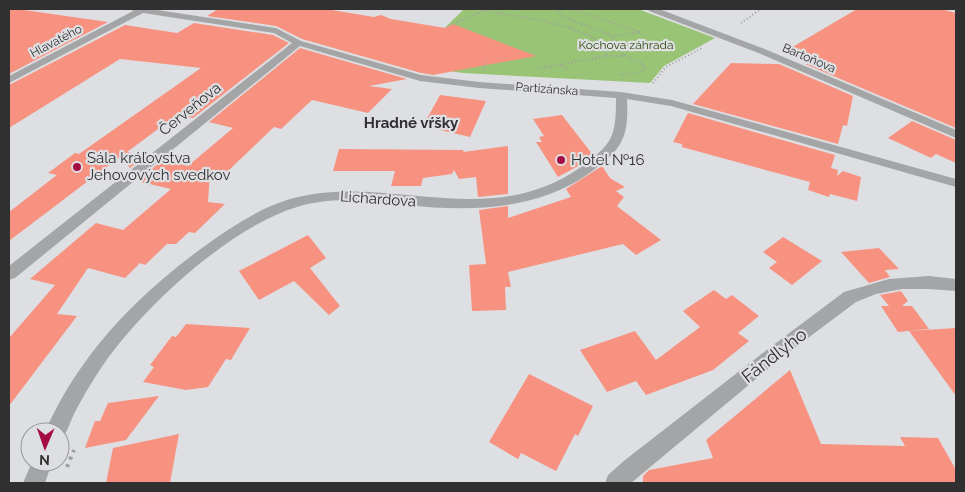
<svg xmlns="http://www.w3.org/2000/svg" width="965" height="492" viewBox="0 0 965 492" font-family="Raleway,sans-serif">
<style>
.green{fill:#99c475}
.building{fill:#f89280}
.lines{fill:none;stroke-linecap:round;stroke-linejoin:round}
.path-far1{stroke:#9d9ea1;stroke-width:2;stroke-dasharray:1 2.5;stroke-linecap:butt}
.path{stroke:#9d9ea1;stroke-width:4;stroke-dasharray:3 5;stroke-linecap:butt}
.minor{fill:#a4a5a6;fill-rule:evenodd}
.poi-dot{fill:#a50c44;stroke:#dedfe3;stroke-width:2}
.labels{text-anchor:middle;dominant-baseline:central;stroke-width:4.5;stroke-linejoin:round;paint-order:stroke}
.far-street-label{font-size:12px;fill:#303031;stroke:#dedfe3}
.far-park-label{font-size:12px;fill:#2c4909;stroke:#dedfe3}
.street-label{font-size:15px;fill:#303031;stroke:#dedfe3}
.far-quarter-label{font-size:15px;font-weight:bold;fill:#303031;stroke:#dedfe3}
.poi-label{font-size:15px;fill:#303031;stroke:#dedfe3;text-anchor:start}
.near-street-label{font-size:18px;fill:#303031;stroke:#dedfe3}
</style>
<rect width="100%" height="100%" fill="#dedfe3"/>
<path class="green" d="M464,9H638L715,38L664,66L650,83L463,73L407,65Z"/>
<path class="building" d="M9,9H17L108,22L9,74Z
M218,9H326L374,17L381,15L391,19L445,28L453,24L536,56L433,75L421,73L302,39L276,26L207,16Z
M857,9H941L956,13V128L805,64H818L784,52Z
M194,23L273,35L289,43L193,118L177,115L127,152L146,156L130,168L121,156L9,241V212L57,175L48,173L75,153L79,154L201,68L120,59L9,128V85L125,25L177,33Z
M300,48L407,79L369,86L392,89L368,113L312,100L281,129L274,127L228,171H210L208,202L225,204L195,233L189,232L176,244H167L145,265L140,263L125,278L88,268L57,314L77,316L9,406V338L55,285L30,279L96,223L123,230L171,189L141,182L139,179L163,160L188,166L233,128L209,122Z
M731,63L779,64L853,96L847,126L843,125L838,144L693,104Z
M440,95L486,101L470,137L423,126Z
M688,113L835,155L831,168L838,170L837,176L843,171L861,177L857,201L830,194L829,197L808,190L810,182L682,147V144L673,142Z
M562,115L593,155L580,165L558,177L536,142H542L539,137L544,136L533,119Z
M912,121L956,140V163L936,154L931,158L888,138Z
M508,146V194L478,197L476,177L459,179L454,170L452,174L423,178L421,186H391L395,171H333L339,149L464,150L463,152Z
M602,166L610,178L625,187L616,191L624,197L617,206L661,240L636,255L623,244L508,272L511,287H505L506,310L472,311L469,265L486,264L479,210L508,206V218L571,197L566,189Z
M308,235L326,258L310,268L340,306L329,315L294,281L259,300L239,271Z
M783,237L822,261L792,285L769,268L777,262L763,252Z
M879,248L899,269L885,270L890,277L869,283L841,252Z
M714,290L726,299L732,295L759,316L738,333L749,341L713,370L646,395L636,381L607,392L580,350L635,331L656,360L700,327L683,311Z
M901,291L908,301L902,306H912L929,329L898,332L881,306H889L880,295Z
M186,324L250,328L231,360L226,359L208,387L186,390L143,382L154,367L150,365L172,336L176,337Z
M956,328V396L909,331Z
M790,370L821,444L905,446L900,437L938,438L956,470V483H643V476L649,470L713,458L706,440Z
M529,374L593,406L578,436L575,434L556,471L521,453L518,459L489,442Z
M159,396L126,440L85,448L95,421H100L108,403Z
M179,434L170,483H106L113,448Z"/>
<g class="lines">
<path class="path-far1" d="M554,9L568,19L611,35L623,54L645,66L646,69L636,73L620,75
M572,9L639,32L613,36
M486,11C520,17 577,23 604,45L606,56
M741,23L761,9
M453,24L489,9
M560,65L569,71
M484,69L486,59
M537,69L606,56H625
M653,83L666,67L702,48"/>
<path class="path" d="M67,467L74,450"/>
<path class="minor" d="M132,9H151L276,28L301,41L421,75L479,82L621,92L672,100L956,179V187L671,106L627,99C629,138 622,149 591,172C537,211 469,212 406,205C370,201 332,196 297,207C228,228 141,309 101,368C91,383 82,398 74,414C70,422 67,434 60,440V432H45C78,356 136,296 202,248C228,229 256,210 287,200C385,170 486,234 581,167C613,144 616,136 616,98L479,88L420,81L300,46L15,278L9,280V266L292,43L274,33L143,13L9,83V76L133,11Z
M648,9H659L767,50L956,130V138L761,54L649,11Z
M929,276L956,279V291L929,289H902L876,294L856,302L780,359L631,483H605L608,475L625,460L768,349L844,292L889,279Z
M32,462H52L45,483H23Z"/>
</g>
<g class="poi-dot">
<circle cx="561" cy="160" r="5"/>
<circle cx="77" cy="167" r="5"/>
</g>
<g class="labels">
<g class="far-street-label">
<text transform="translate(56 41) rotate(-28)">Hlavatého</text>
<text transform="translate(809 58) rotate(23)">Bartoňova</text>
<text transform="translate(547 89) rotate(4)">Partizánska</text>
</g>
<g class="far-park-label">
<text x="626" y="45">Kochova záhrada</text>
</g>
<g class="street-label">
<text transform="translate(190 109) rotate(-39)">Červeňova</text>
<text transform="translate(378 199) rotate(4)">Lichardova</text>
</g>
<g class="far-quarter-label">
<text x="411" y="123">Hradné vŕšky</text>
</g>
<g class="poi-label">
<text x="87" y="158">Sála kráľovstva<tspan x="87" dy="17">Jehovových svedkov</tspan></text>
<text x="571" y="160">Hotel №16</text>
</g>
<g class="near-street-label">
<text transform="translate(774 355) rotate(-38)">Fándlyho</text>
</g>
</g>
<rect width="965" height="492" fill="none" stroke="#303031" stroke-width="20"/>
<g transform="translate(45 447) rotate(182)"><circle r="24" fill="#dedfe3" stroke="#98999c"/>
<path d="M0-4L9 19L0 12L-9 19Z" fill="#a50c44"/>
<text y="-8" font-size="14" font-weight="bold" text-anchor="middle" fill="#303031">N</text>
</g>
</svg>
